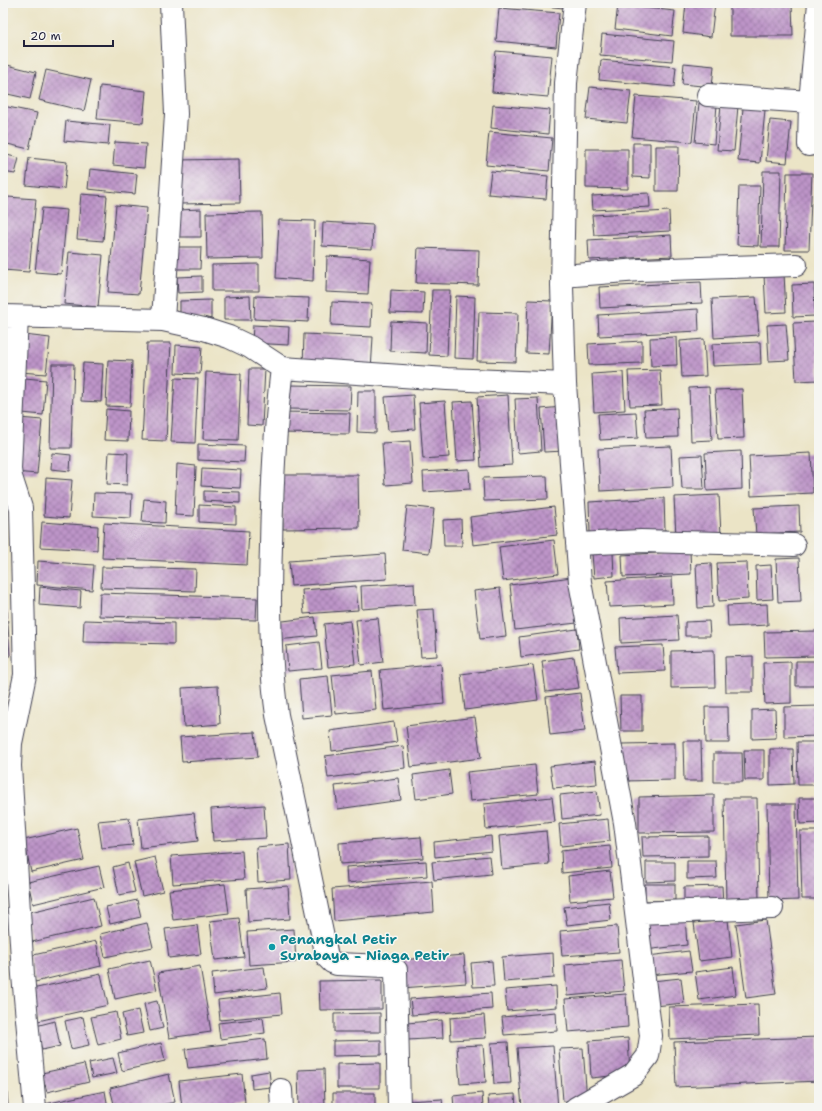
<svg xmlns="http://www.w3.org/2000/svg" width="822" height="1111" viewBox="0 0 822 1111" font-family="'Shantell Sans',sans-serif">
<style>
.building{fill:url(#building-cross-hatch)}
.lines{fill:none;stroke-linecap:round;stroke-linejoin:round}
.minor-casing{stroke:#403f50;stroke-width:24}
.minor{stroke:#fff;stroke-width:22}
.culture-dot{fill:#0f9aa8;stroke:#f6f6f2;stroke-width:1.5}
.labels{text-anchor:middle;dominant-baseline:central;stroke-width:3;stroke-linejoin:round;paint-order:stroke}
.culture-label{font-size:14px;font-weight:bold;fill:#0d838f;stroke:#f6f6f2;text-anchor:start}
</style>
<defs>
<pattern id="building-cross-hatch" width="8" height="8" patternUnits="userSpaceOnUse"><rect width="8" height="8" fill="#bd94c8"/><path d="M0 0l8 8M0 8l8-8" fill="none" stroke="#9978a4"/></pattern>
</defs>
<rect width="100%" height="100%" fill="#f6f6f2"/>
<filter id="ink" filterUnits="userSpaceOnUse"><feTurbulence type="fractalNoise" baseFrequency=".025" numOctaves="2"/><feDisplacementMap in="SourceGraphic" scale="8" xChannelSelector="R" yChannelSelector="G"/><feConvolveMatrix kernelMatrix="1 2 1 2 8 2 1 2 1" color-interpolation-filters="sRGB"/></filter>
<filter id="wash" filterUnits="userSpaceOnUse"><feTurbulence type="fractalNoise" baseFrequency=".012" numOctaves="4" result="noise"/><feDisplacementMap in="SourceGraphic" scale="16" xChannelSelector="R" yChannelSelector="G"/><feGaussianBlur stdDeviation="0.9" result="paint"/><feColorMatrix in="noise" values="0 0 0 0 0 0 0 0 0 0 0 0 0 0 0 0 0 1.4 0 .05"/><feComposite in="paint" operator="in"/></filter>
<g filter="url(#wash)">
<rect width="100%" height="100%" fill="#ebe4c6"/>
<g id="blocks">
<path class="building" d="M519,3H563V8Z
M686,3H715L711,37L683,33Z
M730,3H792L793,36H730Z
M618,5L675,11L672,36L615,29Z
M499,8L559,13L556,47L496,41Z
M602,34L674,41L672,61L600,55Z
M496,51L552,56L548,97L492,92Z
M601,60L676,67L674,87L599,80Z
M684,63L714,66L712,87L682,84Z
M3,64L36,72L30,99L3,93Z
M46,70L91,80L84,111L39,100Z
M100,86L146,91L143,123L97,119Z
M590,87L631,91L627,123L586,119Z
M636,96L696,101L692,142L632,137Z
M699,103L717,104L714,144L695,142Z
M721,104L738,106L734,151L717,150Z
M493,105L550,110L548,134L491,128Z
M3,106L37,113L29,149L3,143Z
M743,108L765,110L760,163L738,161Z
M770,120L791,122L787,163L766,161Z
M66,121L110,125L108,145L64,141Z
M489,132L552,138L549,171L486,165Z
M115,142L146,144L144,168L113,165Z
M633,143H650V178L633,177Z
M656,146H679L678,191H656Z
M586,149H628V189L586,188Z
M3,154L19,158L15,174L3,172Z
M29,158L67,162L64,189L26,185Z
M239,159L240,203L178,204V160Z
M90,169L137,174L135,194L88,189Z
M491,171L548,176L546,199L488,194Z
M763,171H781L779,247H761Z
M787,173H812L809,250H785Z
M739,186H760L758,246L737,245Z
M649,193L650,207L593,210L592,196Z
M81,194L107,196L103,241L77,239Z
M7,197L36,199L29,272L3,270V238Z
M116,205L147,208L139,294L108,292Z
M42,208L67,210L61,274L35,272Z
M201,209V237H179L178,210Z
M669,211L670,231L594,235L592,215Z
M262,212L263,258L207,259L206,213Z
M279,220L315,221L313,281L276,278Z
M323,222L373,225L372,249L322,246Z
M671,235L672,256L589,260L588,240Z
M170,247H201L200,269H171Z
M418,248L479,250L478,285L416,283Z
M69,252L103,255L98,307L64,304Z
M327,256L370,259L368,294L326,292Z
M259,264V291H212V265Z
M784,274L786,312L766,313L764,275Z
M202,276V292L178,293L177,277Z
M701,282L702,303L600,308L599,287Z
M814,284L815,316L793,317L792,285Z
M391,290L424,292L423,314L390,313Z
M432,290H450L447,356L429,355Z
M250,296L251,320H224V297Z
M255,296L309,298L308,322L254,319Z
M456,296L475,297L473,359L454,358Z
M756,297L759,335L714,338L712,299Z
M211,300V319H180V301Z
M528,300L552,301L549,354L526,353Z
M332,302L372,304L371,327L331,325Z
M698,309L699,331L599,336L598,315Z
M479,312L518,313L516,362L477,361Z
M391,321L427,323L426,353L390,351Z
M816,322L819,380L796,381L793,323Z
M786,324L789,360L769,361L767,325Z
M253,325L289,327L288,345L252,343Z
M3,331H6L4,371H3Z
M304,334L373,337L371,371L303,367Z
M24,335L50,338L46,374L20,372Z
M676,337L677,365L651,366L650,338Z
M704,339L706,376L682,377L680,341Z
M642,341V363L589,365L588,344Z
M760,342L761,364L713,366L712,344Z
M147,343H171L166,441L142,440Z
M176,345L202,347L200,374L175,373Z
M108,360L132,361L130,407L106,406Z
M83,363L103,364L101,402L81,401Z
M52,364H74L71,448H50Z
M249,369H265L262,426L247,425Z
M660,370L662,405L630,406L628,371Z
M206,372L241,374L238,440L203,439Z
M623,372L625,410L594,412L592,374Z
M25,378L46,380L43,415L22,413Z
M175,378L198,379L195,443L171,442Z
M289,385L351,386L350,410L288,409Z
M709,387L712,440L691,441L689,388Z
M742,389L744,438L718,439L715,390Z
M358,391H376V433L357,432Z
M413,395L415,429L388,431L385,397Z
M508,395L512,465L481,467L477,397Z
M538,398L541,451L518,453L515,399Z
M445,401L449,457L423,459L419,403Z
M472,401L476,460L457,461L453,402Z
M562,407L565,451L544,452L541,409Z
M677,408L678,437L646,438L644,410Z
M106,409L129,411L128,441L104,440Z
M280,412L350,413L349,434L280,433Z
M636,412L638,438L600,440L598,414Z
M19,418L42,420L37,474L14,472Z
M410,441L413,483L385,485L382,443Z
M198,444L245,446L244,462L198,460Z
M671,446L673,487L600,491L598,449Z
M741,451L742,489L707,491L705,453Z
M109,452L128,453L127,485L107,484Z
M52,453L71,455L70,471L51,469Z
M811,453L813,493L751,496L749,456Z
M702,455L704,489H682L680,456Z
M177,464L196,466L194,516L175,515Z
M202,468L241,470L240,488L201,486Z
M469,469L470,489L424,492L423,472Z
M282,475H358L359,528L283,529Z
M547,476L548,499L484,501L483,478Z
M46,478L72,480L69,518L44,516Z
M204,491L240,492V503L204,501Z
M94,493L132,494L131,518L93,516Z
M719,495L721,535L676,537L674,497Z
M664,498L665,530L590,534L589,502Z
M144,499L166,501L165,523L142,522Z
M199,505L236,507V524L199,522Z
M407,506L434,509L429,553L402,550Z
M799,506L800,532L756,534L754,508Z
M554,507L557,535L473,545L470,517Z
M461,519L462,546H444L443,520Z
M42,522L98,526L97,550L40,547Z
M104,523L249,531L247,565L102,558Z
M554,540L558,574L503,581L499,547Z
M690,551L691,574L623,577L622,555Z
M613,553L614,576L594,578L592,554Z
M385,554L387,579L291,586L289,561Z
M799,558L801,601L778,602L776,559Z
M38,561L94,565L92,590L37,585Z
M747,562L748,599L719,601L717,563Z
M711,563L713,607L698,608L696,564Z
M771,565L773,599L757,600L756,566Z
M102,567L196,569L195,591L101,588Z
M572,577L577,623L515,630L510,585Z
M672,577L673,604L609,607L607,581Z
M3,580H4L5,596H3Z
M414,583L415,605L362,609L361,586Z
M356,586L358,610L304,614L302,590Z
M40,587L81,591L80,608L39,605Z
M500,588L506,636L480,639L474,591Z
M100,593L257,598L256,620L99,616Z
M767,604L768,625L728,627L727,606Z
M434,609L437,656L421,657L417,610Z
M3,611H7L10,656H3Z
M677,615L679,640L621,643L620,618Z
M315,617L317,636L277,640L275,622Z
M378,618L383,662L361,665L356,620Z
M84,620L174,623V644L83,642Z
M350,621L355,664L328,667L324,624Z
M709,621L710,636H685V622Z
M577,629L579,649L521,657L519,637Z
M819,631V656L765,657L764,632Z
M319,642L322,668L288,671L286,646Z
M663,645L665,671L617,673L615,647Z
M714,650L715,687L671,688V651Z
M753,656V692H726L725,657Z
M574,657L579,688L546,692L542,661Z
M796,661H816L817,686H796Z
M791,662V703L765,704L763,663Z
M441,664L444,704L384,710L380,670Z
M533,665L538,700L465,710L461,674Z
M372,671L376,710L336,714L332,675Z
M328,676L332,715L302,718L299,679Z
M218,686L220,724L184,727L182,688Z
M580,693L585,731L550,735L546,697Z
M620,696H642V731H621Z
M819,706V736L784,737V707Z
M705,707H728L729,743H706Z
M775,709L776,738L752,739V710Z
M475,717L481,758L411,767L406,726Z
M394,722L397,742L332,751L330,731Z
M255,732L258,757L182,762L180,737Z
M683,741H701L702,781H684Z
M797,742H819V785H798Z
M675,743V780L622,781V744Z
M403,746L405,768L328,778L325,756Z
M770,749H793L794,784L770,785Z
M744,750H764V780H745Z
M714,753H742L743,782H714Z
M595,761L597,784L553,788L550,766Z
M535,765L538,794L470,801L467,772Z
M449,770L452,794L416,799L413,775Z
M398,778L401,800L338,809L335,786Z
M597,791L600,815L562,819L560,795Z
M714,795V832L639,833V797Z
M552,797L555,822L486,829L484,804Z
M724,798H757L759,901L726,902Z
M799,798H819V823L800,824Z
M767,804H796L798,900L769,901Z
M264,805L266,838L213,841L211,809Z
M194,813L198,841L141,848L138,819Z
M129,818L133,845L102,848L98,821Z
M608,819L610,841L561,846L559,824Z
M77,828L84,860L31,872L24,840Z
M546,831L549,864L502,869L499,836Z
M800,831H819V899H802Z
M491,836L492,851L435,857L434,842Z
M708,836V856L643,857L642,837Z
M421,837L423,858L340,864L339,843Z
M289,844L291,880L258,882L256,847Z
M610,846L612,868L562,873L561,851Z
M242,851L244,879L173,884L171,856Z
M489,856L491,874L434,880L432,862Z
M155,857L163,891L142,896L134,862Z
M426,861L427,876L347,883L346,867Z
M687,861H716L717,878L687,879Z
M646,862H675V881L646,882Z
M128,863L135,892L119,895L113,867Z
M99,866L104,887L33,904L28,882Z
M610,871L613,897L570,901L568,876Z
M432,881L434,912L334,921L332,889Z
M225,884L229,913L173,920L169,890Z
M645,884H675V900L645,901Z
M288,886L290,919L248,922L246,889Z
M722,886L723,904L684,905V887Z
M94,897L101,926L32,942L26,913Z
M137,900L141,917L110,924L106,907Z
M609,902L611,920L567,925L564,907Z
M685,917L687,945L645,950L642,922Z
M239,918L244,957L215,960L210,921Z
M728,920L732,957L699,961L694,923Z
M766,920L776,994L746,998L736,924Z
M147,923L153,947L105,957L100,934Z
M197,925L201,954L169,958L165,929Z
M617,926L619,952L562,956L560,931Z
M294,929L296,962L249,965L247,932Z
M96,941L101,966L35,982L29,956Z
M689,951L692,971L649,975L648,956Z
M553,953L554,978L504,982L502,957Z
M464,955L466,983L402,988L400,960Z
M150,960L157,990L115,999L109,969Z
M621,960L624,991L567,996L565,965Z
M492,961L494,986L473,987L471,963Z
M200,966L211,1032L169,1038L158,973Z
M264,967L267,988L214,995L212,973Z
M733,967L736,995L699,1000L695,972Z
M101,974L108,1005L38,1021L32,989Z
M681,978L684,1003L655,1006L652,981Z
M382,980V1009L320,1010L319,981Z
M556,986L557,1007L507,1011L505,990Z
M280,993L282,1014L220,1020L218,1000Z
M491,993L492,1009L412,1015L410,999Z
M626,994L628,1027L568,1032L565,999Z
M157,1001L163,1028L150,1031L144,1004Z
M758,1004L759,1035L670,1039L669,1007Z
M138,1010L143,1033L127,1036L122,1014Z
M116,1012L121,1039L98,1045L91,1017Z
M556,1012L557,1031L504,1035L502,1017Z
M380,1013V1032H334V1014Z
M484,1015L486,1038L451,1040L450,1018Z
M83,1017L89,1045L71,1049L65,1021Z
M263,1018L265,1033L220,1039L218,1023Z
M442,1020L443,1038L408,1040L407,1023Z
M55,1021L60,1046L42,1050L36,1026Z
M819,1037V1081L676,1087L674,1042Z
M628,1038L630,1074L591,1078L589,1041Z
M265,1039L267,1059L188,1068L185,1049Z
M381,1040V1055L333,1056V1041Z
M508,1042L511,1083L494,1084L491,1043Z
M161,1043L165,1061L122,1071L118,1053Z
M483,1045L486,1082L460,1084L457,1046Z
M553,1046L558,1108H522L517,1048Z
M583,1048L587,1100L563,1101L559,1049Z
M113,1058L117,1073L92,1078L89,1063Z
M380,1063V1088H337V1064Z
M84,1064L89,1082L47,1092L42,1073Z
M324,1069L325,1108H299L298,1070Z
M269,1071L271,1087L252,1089L251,1074Z
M169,1074L175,1102L148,1108H115L110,1088Z
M242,1074L245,1103L207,1108H182L179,1081Z
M6,1080L8,1105L3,1106V1081Z
M105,1091L108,1108H46L45,1104Z
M333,1093H375V1108H333Z
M482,1093L483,1108H454L453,1096Z
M515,1094L516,1108H489L488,1096Z
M442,1099L443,1108H408L407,1101Z"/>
</g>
</g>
<g filter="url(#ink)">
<use href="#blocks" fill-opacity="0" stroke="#403f50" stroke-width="1"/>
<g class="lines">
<g class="minor-casing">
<path id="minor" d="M575,3L566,83L562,286L565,384L580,582L625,823L651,1036L648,1056L633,1075L576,1108
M708,95L810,102
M809,145L810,102L819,3
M562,276L639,270L796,265
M4,316L163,320L204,329L229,337L250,347L282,368L447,379L565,384
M17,317L10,469L11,477L21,508L25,675L11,743L10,766L23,975L35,1108
M163,320L176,114L171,3
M282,368C275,427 272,487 271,546C269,603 269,659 277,715L327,957L332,962L337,964L385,966L392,967L396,970L399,1108
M577,544L641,541L794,545
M636,913L772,908
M281,1090L282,1108"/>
</g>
<use href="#minor" class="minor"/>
</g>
</g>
<circle class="culture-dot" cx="272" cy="947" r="4"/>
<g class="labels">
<g class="culture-label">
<text x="280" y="939">Penangkal Petir<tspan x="280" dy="16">Surabaya - Niaga Petir</tspan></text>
</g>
</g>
<rect width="822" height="1111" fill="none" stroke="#f6f6f2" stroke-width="16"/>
<path d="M24 40v6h89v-6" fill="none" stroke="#22223b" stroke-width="2"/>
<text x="30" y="40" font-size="12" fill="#22223b" stroke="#f6f6f2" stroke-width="3" paint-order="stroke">20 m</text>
</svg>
